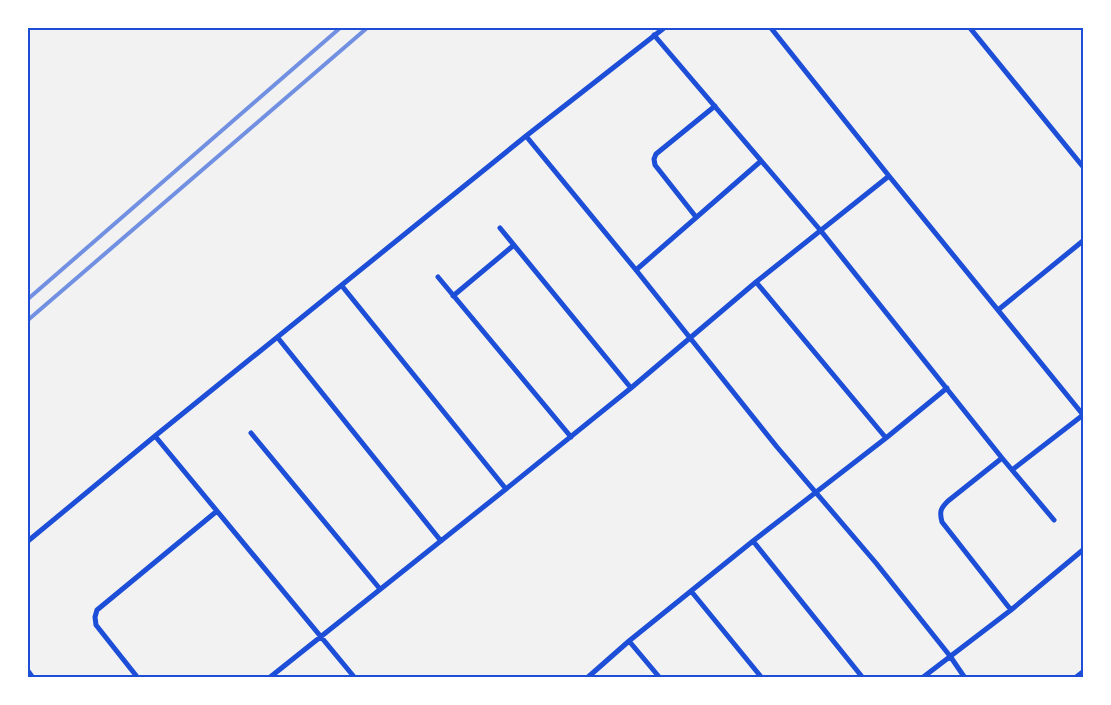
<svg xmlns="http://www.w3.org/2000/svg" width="1111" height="705" viewBox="0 0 1111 705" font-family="Rubik,sans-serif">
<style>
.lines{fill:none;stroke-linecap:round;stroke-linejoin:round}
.minor{stroke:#1d4ed8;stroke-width:5}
.rail{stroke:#7290e2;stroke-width:4}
.neatline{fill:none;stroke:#1d4ed8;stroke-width:2}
</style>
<rect width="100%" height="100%" fill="#f2f2f2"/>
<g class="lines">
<path class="minor" d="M771,28L889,176L1084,416
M970,28L1084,168
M654,35L821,231L1002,458L1054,520
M526,136L636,270L777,447L876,563L950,656L965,678
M696,217L655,165L654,159L656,154L715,106
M500,228L631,388
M636,270L761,161
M438,277L571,437
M756,282L886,438
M342,286L506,489
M453,296L514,245
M998,310L1084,240
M278,338L441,541
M251,433L380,589
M155,436L355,678
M1002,458L948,501C941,508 939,511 942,522L1011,610
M1012,470L1083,415
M28,541L155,436L526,136L664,28
M753,541L886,438L947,388
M691,591L762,678
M28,671L33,678
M138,678L96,625L95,617L97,610L217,511
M269,678L506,489L631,388L756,282L889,176
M587,678L629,641
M660,678L629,641L753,541L863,678
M922,678L1011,610L1084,549
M1075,678L1084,671"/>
<path class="rail" d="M28,299L340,28
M28,320L367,28"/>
</g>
<rect width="1111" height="705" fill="none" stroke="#ffffff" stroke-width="58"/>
<rect x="29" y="29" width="1053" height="647" class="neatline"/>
</svg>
